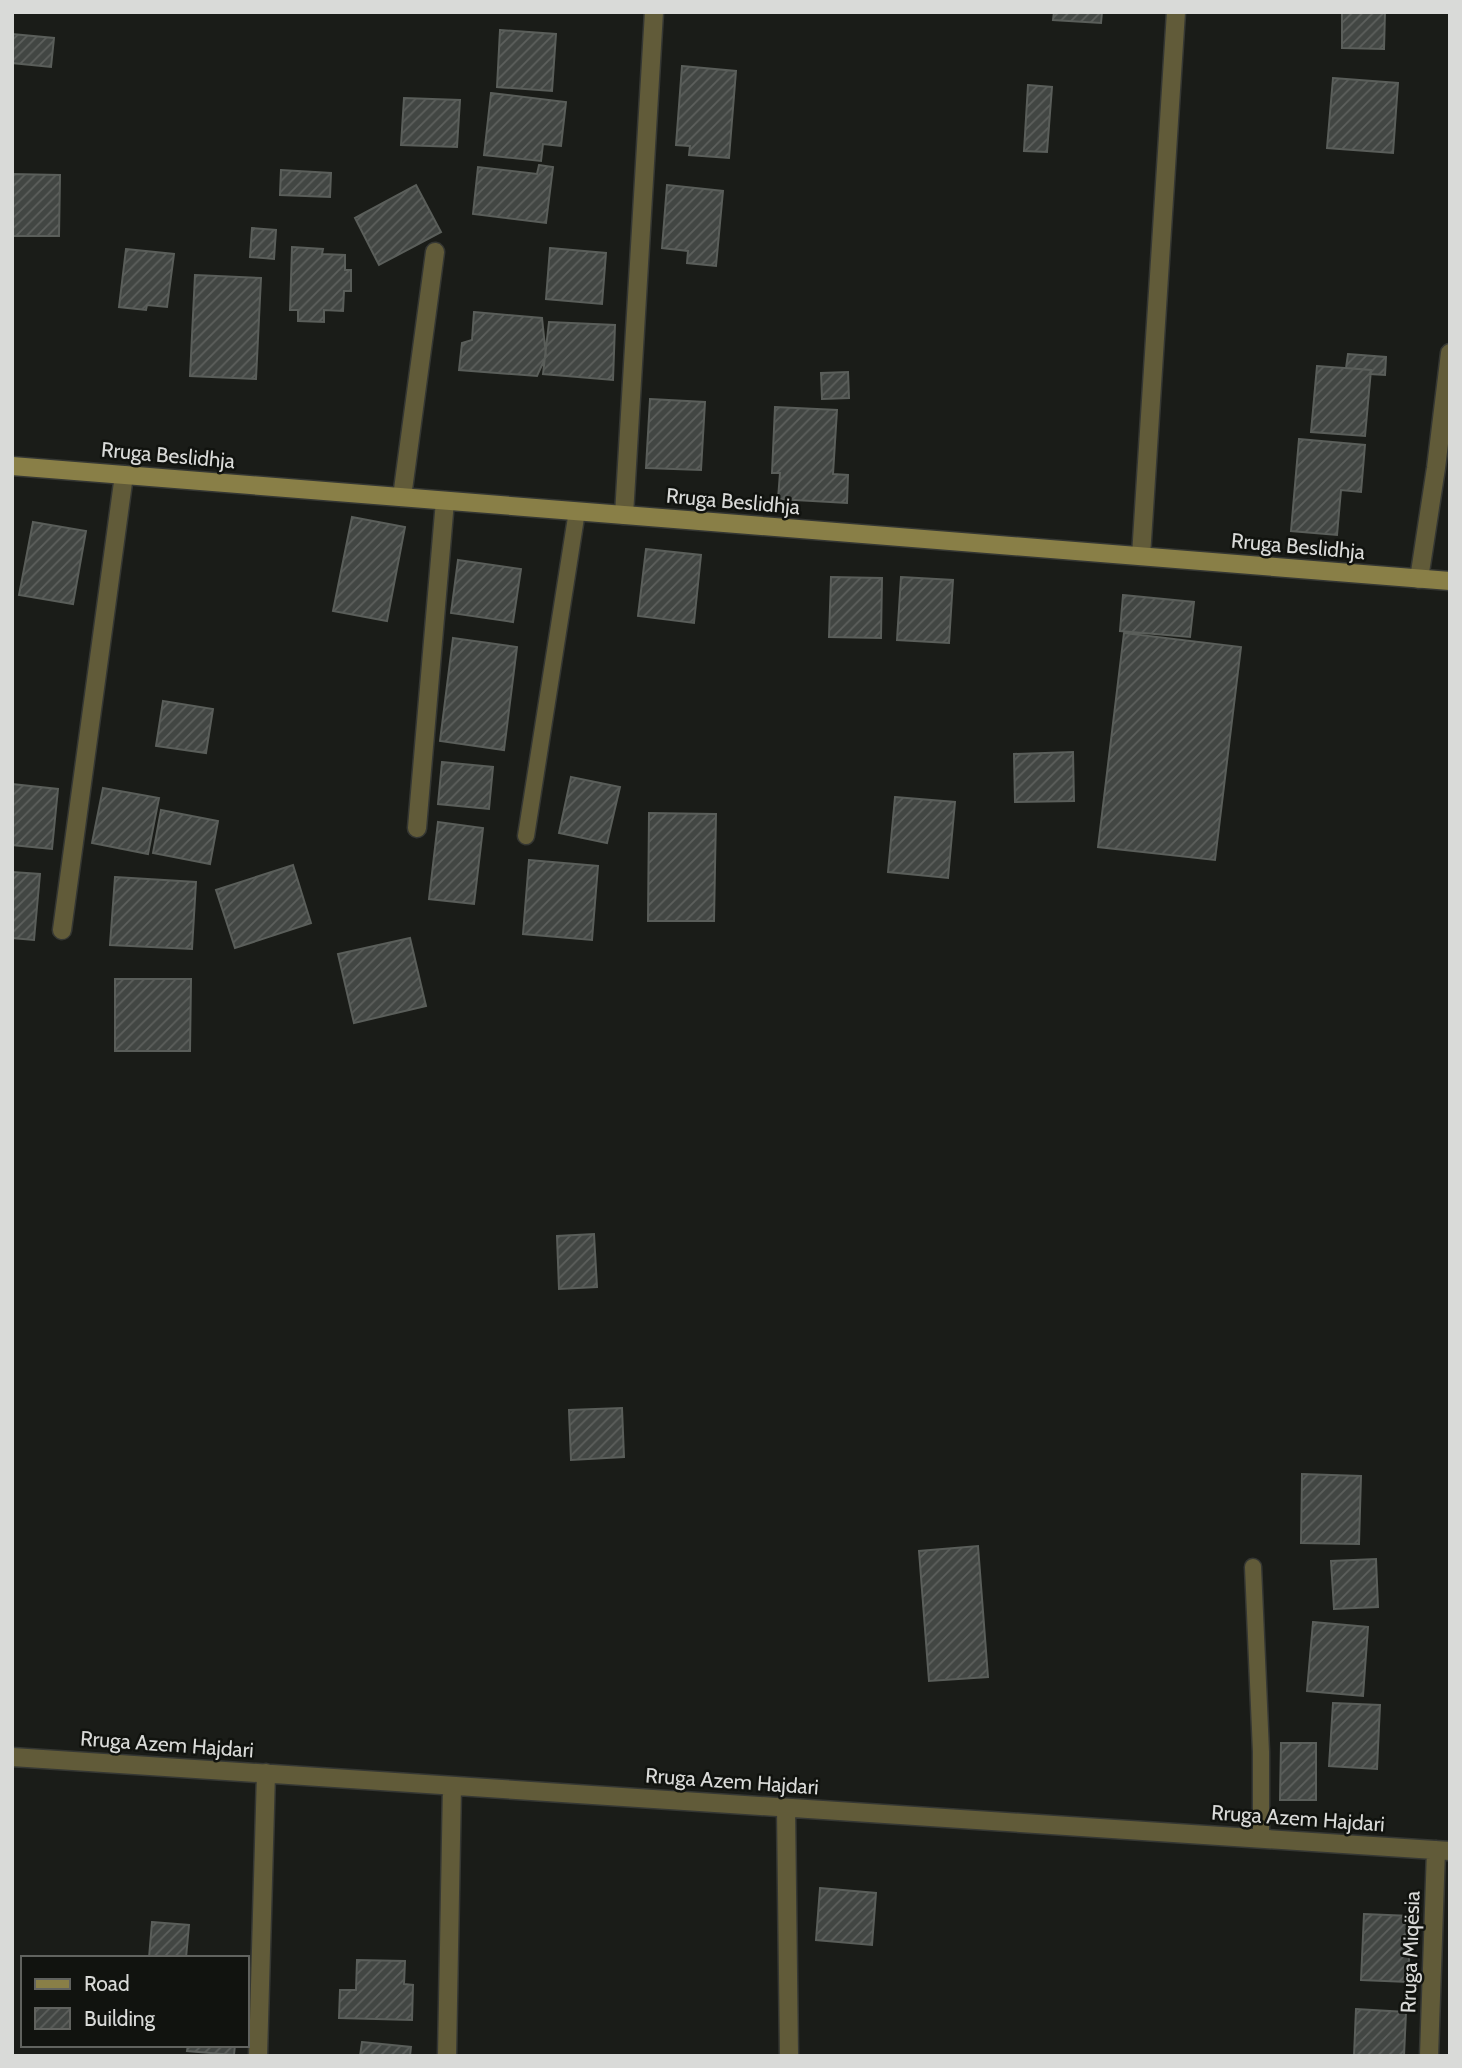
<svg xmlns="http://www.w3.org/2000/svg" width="1462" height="2068" viewBox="0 0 1462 2068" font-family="Cabin,sans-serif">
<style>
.building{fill:url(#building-hatch);stroke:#5a5e5a;stroke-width:2}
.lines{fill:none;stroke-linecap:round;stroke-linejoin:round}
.service-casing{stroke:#353733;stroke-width:19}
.minor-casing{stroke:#353733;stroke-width:21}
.secondary-casing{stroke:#353733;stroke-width:21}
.service{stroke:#615b39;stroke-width:16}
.minor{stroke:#615b39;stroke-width:18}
.secondary{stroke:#897f47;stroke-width:18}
.labels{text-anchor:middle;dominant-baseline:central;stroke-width:5;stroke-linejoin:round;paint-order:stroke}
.street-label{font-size:21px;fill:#d9dad8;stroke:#11130f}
</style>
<defs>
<pattern id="building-hatch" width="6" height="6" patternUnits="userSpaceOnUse" patternTransform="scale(1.75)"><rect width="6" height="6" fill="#424643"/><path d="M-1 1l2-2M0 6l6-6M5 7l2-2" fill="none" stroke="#5d605d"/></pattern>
</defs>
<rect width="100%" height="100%" fill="#1a1c18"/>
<path class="building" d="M1054,12H1102L1101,23L1053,20Z
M1342,12H1385L1384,49L1342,48Z
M500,30L556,34L552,91L497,87Z
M12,34L54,38L51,67L12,63Z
M682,66L736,71L729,158L689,155L690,146L676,145Z
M1333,78L1398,83L1393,153L1327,148Z
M1028,85L1052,87L1047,152L1024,151Z
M491,93L566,102L561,146L543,144L541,161L484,155Z
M404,98L460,100L457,147L401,145Z
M539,165L553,167L546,223L473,214L478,167L537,174Z
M281,170L331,173L330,197L280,195Z
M12,174L60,175L59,236H12Z
M416,185L441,232L379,265L355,218Z
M667,185L723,191L716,266L687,263L688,251L662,248Z
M252,228L276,230L274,259L250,257Z
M292,247L323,249L322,254L345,255V270H351V291H344L343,311L324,310V322L298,321V310H290Z
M550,248L606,253L602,304L546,299Z
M126,249L174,254L167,307L147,305L146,310L119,307Z
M195,275L261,278L256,379L190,376Z
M474,312L542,318L546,356L537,376L459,370L462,343L472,340Z
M549,322L615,325L613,380L543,374Z
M1348,354L1386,357L1385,375L1370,374L1371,370L1346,368Z
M1317,366L1371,370L1365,436L1311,432Z
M848,372L849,398L822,399L821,373Z
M650,399L705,402L701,470L646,468Z
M775,407L837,410L833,474L848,475L847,503L778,499L780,473H772Z
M1299,439L1365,445L1361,492L1341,490L1337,535L1291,531Z
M352,517L405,527L387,621L333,611Z
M33,522L86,531L73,604L19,595Z
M646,549L701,555L694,623L638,616Z
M458,560L521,569L513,622L451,613Z
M831,577L882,578L881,638L829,637Z
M901,577L953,580L949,643L897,640Z
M1123,595L1194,602L1190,637L1120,631Z
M1124,633L1241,647L1215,860L1098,847Z
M453,638L517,647L504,750L440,741Z
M163,701L213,709L206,753L156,746Z
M1073,752L1074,801L1015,802L1014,754Z
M442,762L493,767L489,809L438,804Z
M571,777L620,787L607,843L559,833Z
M12,784L58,789L52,849L12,845Z
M103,788L159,798L148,854L92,843Z
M895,797L955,802L948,878L888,872Z
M161,810L218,821L210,864L153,853Z
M649,813L716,814L714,921H648Z
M438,822L483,828L474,904L429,899Z
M529,860L598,866L592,940L523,934Z
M293,865L311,923L235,948L216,890Z
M12,872L40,874L34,940L12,938Z
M115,877L196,882L192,949L110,945Z
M410,938L426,1006L354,1023L338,954Z
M115,979H191L190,1051H115Z
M594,1234L597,1287L559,1289L557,1236Z
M622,1408L624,1457L571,1460L569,1410Z
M1302,1474L1361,1476L1359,1544L1301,1543Z
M978,1546L988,1677L929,1681L919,1551Z
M1376,1559L1378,1607L1334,1609L1331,1561Z
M1313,1622L1368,1627L1363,1696L1307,1691Z
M1333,1703L1380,1705L1377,1769L1329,1766Z
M1281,1743H1316V1800H1280Z
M820,1888L876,1893L872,1945L816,1940Z
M1364,1914L1411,1916L1408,1982L1361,1980Z
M152,1922L189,1925L186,1958H149Z
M357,1960L405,1961L404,1984L413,1985L412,2020L339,2018L340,1990H356Z
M1356,2009L1406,2012L1404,2056H1354Z
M362,2042L411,2047L410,2056H360Z
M188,2045H235L234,2055L187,2051Z"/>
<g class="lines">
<g class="service-casing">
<path id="service" d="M526,836L577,511
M1253,1567L1261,1752V1839"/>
</g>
<g class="minor-casing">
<path id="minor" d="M402,497L435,252
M624,515L654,12
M1141,556L1176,12
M1419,579L1436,468L1450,353
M417,828L445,501
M62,930L124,475
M12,1757L1450,1851
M786,1808L789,2056
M258,2056L266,1773
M447,2056L452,1786
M1429,2056L1436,1850"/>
</g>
<g class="secondary-casing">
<path id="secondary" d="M12,466L1450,581"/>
</g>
<use href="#service" class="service"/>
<use href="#minor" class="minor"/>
<use href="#secondary" class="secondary"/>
</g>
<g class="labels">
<g class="street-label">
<text transform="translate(168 455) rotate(5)">Rruga Beslidhja</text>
<text transform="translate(733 501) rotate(5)">Rruga Beslidhja</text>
<text transform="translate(1298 546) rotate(5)">Rruga Beslidhja</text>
<text transform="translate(167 1744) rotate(4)">Rruga Azem Hajdari</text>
<text transform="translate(732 1781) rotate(4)">Rruga Azem Hajdari</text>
<text transform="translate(1298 1818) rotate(4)">Rruga Azem Hajdari</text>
<text transform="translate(1410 1952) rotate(-88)">Rruga Miqësia</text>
</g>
</g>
<rect width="1462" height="2068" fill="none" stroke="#d9dad8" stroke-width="28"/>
<rect x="21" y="1956" width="228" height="91" fill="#11130f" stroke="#61635f" stroke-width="2"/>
<rect x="35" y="1979" width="35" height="10" fill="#897f47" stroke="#61635f" stroke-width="2"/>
<text x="84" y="1991" font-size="21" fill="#d9dad8">Road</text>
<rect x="35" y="2008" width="35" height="21" fill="url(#building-hatch)" stroke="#61635f" stroke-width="2"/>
<text x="84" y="2026" font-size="21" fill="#d9dad8">Building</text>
</svg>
